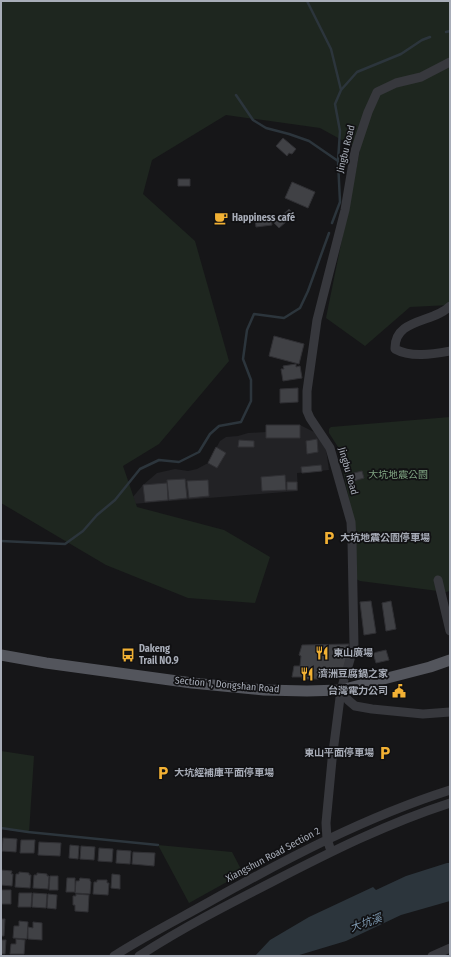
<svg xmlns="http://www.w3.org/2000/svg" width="451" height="957" viewBox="0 0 451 957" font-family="'Fira Sans Condensed','Noto Sans TC',sans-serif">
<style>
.built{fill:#222225}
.green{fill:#1e261f}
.water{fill:#2c353c}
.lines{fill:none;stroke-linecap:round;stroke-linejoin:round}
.stream{stroke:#2c353c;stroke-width:2.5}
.building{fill:#404145;stroke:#303034}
.minor{stroke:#37383d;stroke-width:9}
.major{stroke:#53555c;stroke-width:11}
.labels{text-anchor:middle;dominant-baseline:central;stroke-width:3.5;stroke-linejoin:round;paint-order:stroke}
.street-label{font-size:10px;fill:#a8adb8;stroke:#111113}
.poi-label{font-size:10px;font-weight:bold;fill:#a8adb8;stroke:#111113;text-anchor:start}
.park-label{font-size:10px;fill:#7fa381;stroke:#111113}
.water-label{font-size:11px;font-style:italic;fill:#7f9bb3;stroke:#111113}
</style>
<rect width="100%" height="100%" fill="#161618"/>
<path class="built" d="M266,425H300L314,432L326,449L329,470L297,473L298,491L132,504V498L143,485L157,473L175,469L188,471L197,469L208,463L220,441L226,437L238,436L248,433L266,432Z"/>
<path class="green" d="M1,1H450V305L410,307L365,346L326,318L360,150L320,128L226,115L152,160L143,194L195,241L229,361L159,444L123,466L137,507L224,530L270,557L255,603L188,598L106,565L1,503Z
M450,417V591L446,592L360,581L356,579L354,523L338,447L329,433V429L331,427Z
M1,751L34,756L29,833L1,829Z
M158,845L232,852L243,873L189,903Z"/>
<path class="water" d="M447,863H450V901L401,915L346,941L296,956H255L270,940L309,917L373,887L376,890L406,876Z"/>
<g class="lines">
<path class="stream" d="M307,1L331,49L341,90
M446,32L450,31
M236,95L253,120L266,128L289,134L309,141L338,161
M332,223L340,202L338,161L340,131L335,104L341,90L357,72L401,54L422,40L430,37
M1,541L65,544L83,531L97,515L115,500L140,469L159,460L179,462L199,452L210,434L219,426L241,422L251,401V380L243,359L247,330L254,314L284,318L300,308L308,291L329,233
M1,828L28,832L158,845"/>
</g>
<path class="building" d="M283,138L296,149L292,154L289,153L287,156L276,146Z
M178,179H190V186H178Z
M292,182L315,192L308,208L285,198Z
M289,209L294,215L279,228L274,223Z
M271,218L272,225L256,227L255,220Z
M274,336L304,344L299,364L269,356Z
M296,364V367L300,366L302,378L283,381L281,369H284L283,366Z
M298,388V402L280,403V389Z
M266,425H300V438H266Z
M317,439L318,452L307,454L306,441Z
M239,440L254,441V447H238Z
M216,447L226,453L217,468L208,463Z
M321,465L322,471L302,473L301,467Z
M362,471L364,478L347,483L346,475Z
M285,475L286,490L262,491L261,477Z
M185,479L187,498L169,500L167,480Z
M208,480L209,496L189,498L187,481Z
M287,482H297V490H287Z
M167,483L168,500L145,502L143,485Z
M371,601L376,633L364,635L360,602Z
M391,601L396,629L386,631L382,603Z
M349,644L343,675L319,677V679H302V677H292L294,666H300L301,656L299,655L302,645Z
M386,650L389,660L376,663L373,653Z
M3,838L17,839L16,852L2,851Z
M21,840H35L34,853H20Z
M39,842L61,843L60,856L38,855Z
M70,845L79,846L78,859L69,858Z
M81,846L95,847L94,860L80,859Z
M99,848L113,849L112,862L98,861Z
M117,850L131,851L130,864L116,863Z
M133,852L155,853L154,866L132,864Z
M1,870L12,871L11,874H13L12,886L1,885Z
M19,872L29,873V875H31L30,888L15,887L16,874H19Z
M37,873L47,874V876H49L48,889L33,888L34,875H37Z
M112,874L120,875V889L111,888Z
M50,876H58V890H49Z
M67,878H75V892H66Z
M80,878L90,879V881L91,882L90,894L75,893L76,881H79Z
M97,880H107V883H109L108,895L93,894L94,882H97Z
M1,890H11V904H1Z
M19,893H32L31,907H18Z
M33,893L47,894L46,908L32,907Z
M48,894L57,895L56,909L47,908Z
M76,894L89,895L88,912L75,911V905H73V896H76Z
M1,919H5L4,936H1Z
M19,921L28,922L27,939L13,938L14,926H19Z
M33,922L42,923V940L28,939V927L33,928Z
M16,939L25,940L24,954H10L11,944H16Z
M1,940H6L5,954H1Z"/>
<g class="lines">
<path class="minor" d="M450,306C434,323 394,318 395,349C411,358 433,354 450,351
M438,580L450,631
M341,690L348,700L355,706L372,709L423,714L450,712
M331,851L327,839L326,823L332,760L341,690L354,646L352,541L351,522L330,448L310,418L307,411V391L317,320L345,210L355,151L368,112L377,92L396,83L421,77L450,62
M114,956C145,936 177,920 209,902C286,859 365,817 450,790
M139,956C182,928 227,905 272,882C330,852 388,823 450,803
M432,956L450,948"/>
<path class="major" d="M1,655L46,663L192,683L264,690L307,691L341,690L430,667L450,660"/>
</g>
<defs>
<g id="cafe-bare" transform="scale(1.08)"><path d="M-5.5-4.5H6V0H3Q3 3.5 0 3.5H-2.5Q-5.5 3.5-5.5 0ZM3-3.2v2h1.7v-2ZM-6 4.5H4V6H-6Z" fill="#f2b134" stroke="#111113" stroke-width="2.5" paint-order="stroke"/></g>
<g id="parking-bare" transform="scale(1.08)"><path d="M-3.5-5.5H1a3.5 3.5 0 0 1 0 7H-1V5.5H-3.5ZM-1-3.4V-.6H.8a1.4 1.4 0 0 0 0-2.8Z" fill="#f2b134" stroke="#111113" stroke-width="2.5" paint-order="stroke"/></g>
<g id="restaurant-bare" transform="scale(1.08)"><path d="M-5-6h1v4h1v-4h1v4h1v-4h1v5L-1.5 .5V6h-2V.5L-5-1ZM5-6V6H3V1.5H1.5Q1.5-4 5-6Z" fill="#f2b134" stroke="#111113" stroke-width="2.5" paint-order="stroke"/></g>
<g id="bus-bare" transform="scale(1.08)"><path d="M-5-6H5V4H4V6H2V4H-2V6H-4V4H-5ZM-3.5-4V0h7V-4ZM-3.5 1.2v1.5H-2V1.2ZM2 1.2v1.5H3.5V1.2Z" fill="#f2b134" stroke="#111113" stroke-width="2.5" paint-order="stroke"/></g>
<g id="civic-bare" transform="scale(1.08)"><path d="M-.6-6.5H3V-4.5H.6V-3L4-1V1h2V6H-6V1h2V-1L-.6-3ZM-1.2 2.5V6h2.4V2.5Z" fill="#f2b134" stroke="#111113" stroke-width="2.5" paint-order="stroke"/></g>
</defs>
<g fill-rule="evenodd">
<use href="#cafe-bare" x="221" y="218"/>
<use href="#parking-bare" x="329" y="538"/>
<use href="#restaurant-bare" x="322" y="653"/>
<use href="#bus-bare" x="128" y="655"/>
<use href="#restaurant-bare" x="307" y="674"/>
<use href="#civic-bare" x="399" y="691"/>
<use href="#parking-bare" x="385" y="753"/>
<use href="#parking-bare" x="163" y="773"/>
</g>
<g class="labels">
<g class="street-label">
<text transform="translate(346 149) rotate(-76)">Jingbu Road</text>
<text transform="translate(348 471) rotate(74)">Jingbu Road</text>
<text transform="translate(227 685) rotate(5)">Section 1, Dongshan Road</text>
<text transform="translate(273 855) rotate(-28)">Xiangshun Road Section 2</text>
</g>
<g class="poi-label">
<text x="232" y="218">Happiness café</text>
<text x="340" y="538">大坑地震公園停車場</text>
<text x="139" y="649">Dakeng<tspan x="139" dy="12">Trail NO.9</tspan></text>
<text x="333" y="653">東山廣場</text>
<text x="318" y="674">濟洲豆腐鍋之家</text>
<text x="388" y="691" text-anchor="end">台灣電力公司</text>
<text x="374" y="753" text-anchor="end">東山平面停車場</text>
<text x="174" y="773">大坑經補庫平面停車場</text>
</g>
<g class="park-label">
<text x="398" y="475">大坑地震公園</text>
</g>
<g class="water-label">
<text transform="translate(366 923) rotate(-19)">大坑溪</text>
</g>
</g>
<rect width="451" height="957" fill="none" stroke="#a8adb8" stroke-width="4"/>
</svg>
